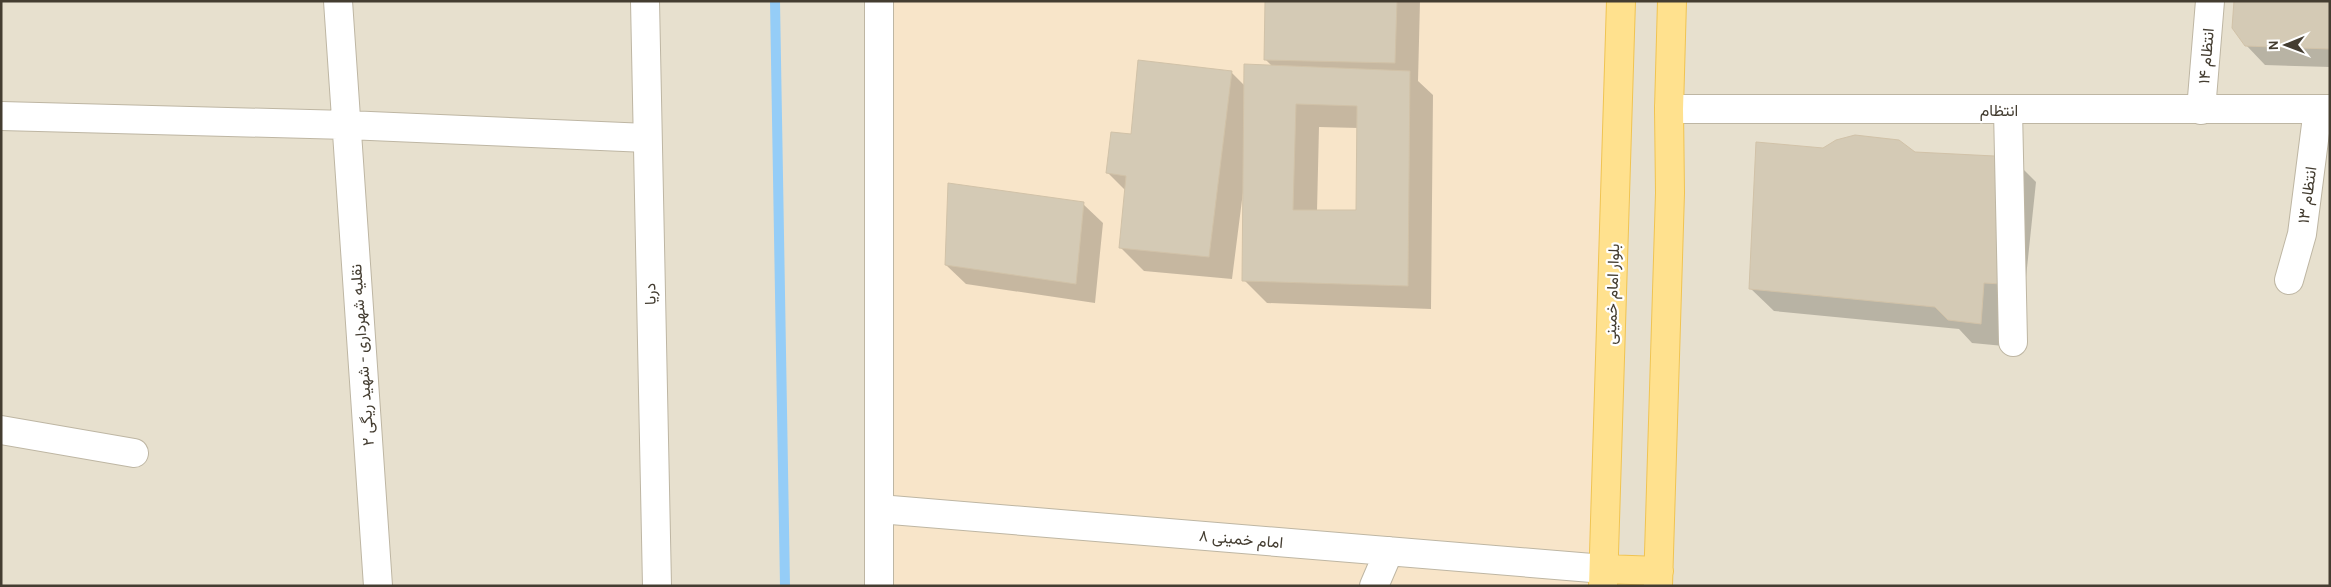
<svg xmlns="http://www.w3.org/2000/svg" width="2331" height="587" viewBox="0 0 2331 587" font-family="Karla,Vazirmatn,sans-serif">
<style>
.residential{fill:#e7e0ce}
.commercial{fill:#f8e5c9}
.shadow{fill:#0003;fill-rule:evenodd}
.lines{fill:none;stroke-linecap:round;stroke-linejoin:round}
.stream{stroke:#95cdf7;stroke-width:10}
.building{fill:#d4cab5;stroke:#d1c2a8;fill-rule:evenodd}
.minor-casing{stroke:#beb6a3;stroke-width:30}
.tertiary-casing{stroke:#beb6a3;stroke-width:30}
.primary-casing{stroke:#f0c452;stroke-width:30}
.minor{stroke:#fff;stroke-width:28}
.tertiary{stroke:#fff;stroke-width:28}
.primary{stroke:#ffe18e;stroke-width:28}
.labels{text-anchor:middle;dominant-baseline:central;stroke-width:4.5;stroke-linejoin:round;paint-order:stroke}
.street-label{font-size:16px;fill:#443d31;stroke:#fff}
</style>
<rect width="100%" height="100%" fill="#f3eee1"/>
<path class="residential" d="M1,1H2330V586H1Z"/>
<path class="commercial" d="M879,1H1615L1600,586H879Z"/>
<path class="shadow" d="M1266,1H1420L1418,81L1433,95L1431,309L1267,303L1244,280V192H1243L1232,279L1144,271L1121,248L1126,191L1108,173L1132,135L1231,72L1245,86L1272,66L1265,59ZM1319,127L1358,128L1357,211H1317Z
M2330,1V67L2265,65L2246,45Z
M1823,150L2013,159L2036,182L2023,306L2004,346L1972,343L1959,329L1774,311L1750,288Z
M1083,204L1103,223L1095,303L966,284L946,265Z"/>
<g class="lines">
<path class="stream" d="M775,1L785,586"/>
</g>
<path class="building" d="M1265,1H1397L1395,63L1264,60Z
M2234,1H2330V49L2245,46L2232,28Z
M1138,60L1232,71L1209,257L1119,248L1126,176L1106,173L1111,132L1131,134Z
M1244,64L1410,71L1408,286L1242,281ZM1296,104L1357,106L1356,210H1293Z
M1855,135L1899,140L1915,152L2014,157L2001,284L1984,283L1981,324L1948,320L1935,307L1749,289L1756,142L1823,148L1836,140Z
M948,183L1084,202L1076,284L945,265Z"/>
<g class="lines">
<g class="minor-casing">
<path id="minor" d="M338,1L378,586
M1669,109H2330
M2008,110L2013,342
M2201,110L2210,1
M1,116L347,125L647,138
M2289,280L2302,234L2318,109
M1,430L134,453
M879,509L1604,569
M1374,586L1389,551"/>
</g>
<g class="tertiary-casing">
<path id="tertiary" d="M645,1L657,586
M879,586V1"/>
</g>
<g class="primary-casing">
<path id="primary" d="M1604,569L1659,571
M1603,586L1621,1
M1658,586L1670,193L1669,109L1672,1"/>
</g>
<use href="#minor" class="minor"/>
<use href="#tertiary" class="tertiary"/>
<use href="#primary" class="primary"/>
</g>
<g class="labels">
<g class="street-label">
<text transform="translate(2206 56) rotate(-85)">انتظام ۱۴</text>
<text x="1999" y="110">انتظام</text>
<text transform="translate(2307 195) rotate(-82)">انتظام ۱۳</text>
<text transform="translate(650 294) rotate(-91)">دریا</text>
<text transform="translate(1612 294) rotate(-88)">بلوار امام خمینی</text>
<text transform="translate(362 355) rotate(-94)">نقلیه شهرداری - شهید ریگی ۲</text>
<text transform="translate(1241 539) rotate(5)">امام خمینی ۸</text>
</g>
</g>
<rect width="2331" height="587" fill="none" stroke="#443d31" stroke-width="5"/>
<g transform="translate(2286 45) rotate(269)" stroke="#ffffff" stroke-width="4" paint-order="stroke">
<path d="M0-4L9 19L0 12L-9 19Z" fill="#443d31"/>
<text y="-8" font-size="14" font-weight="bold" text-anchor="middle" fill="#443d31">N</text>
</g>
</svg>
